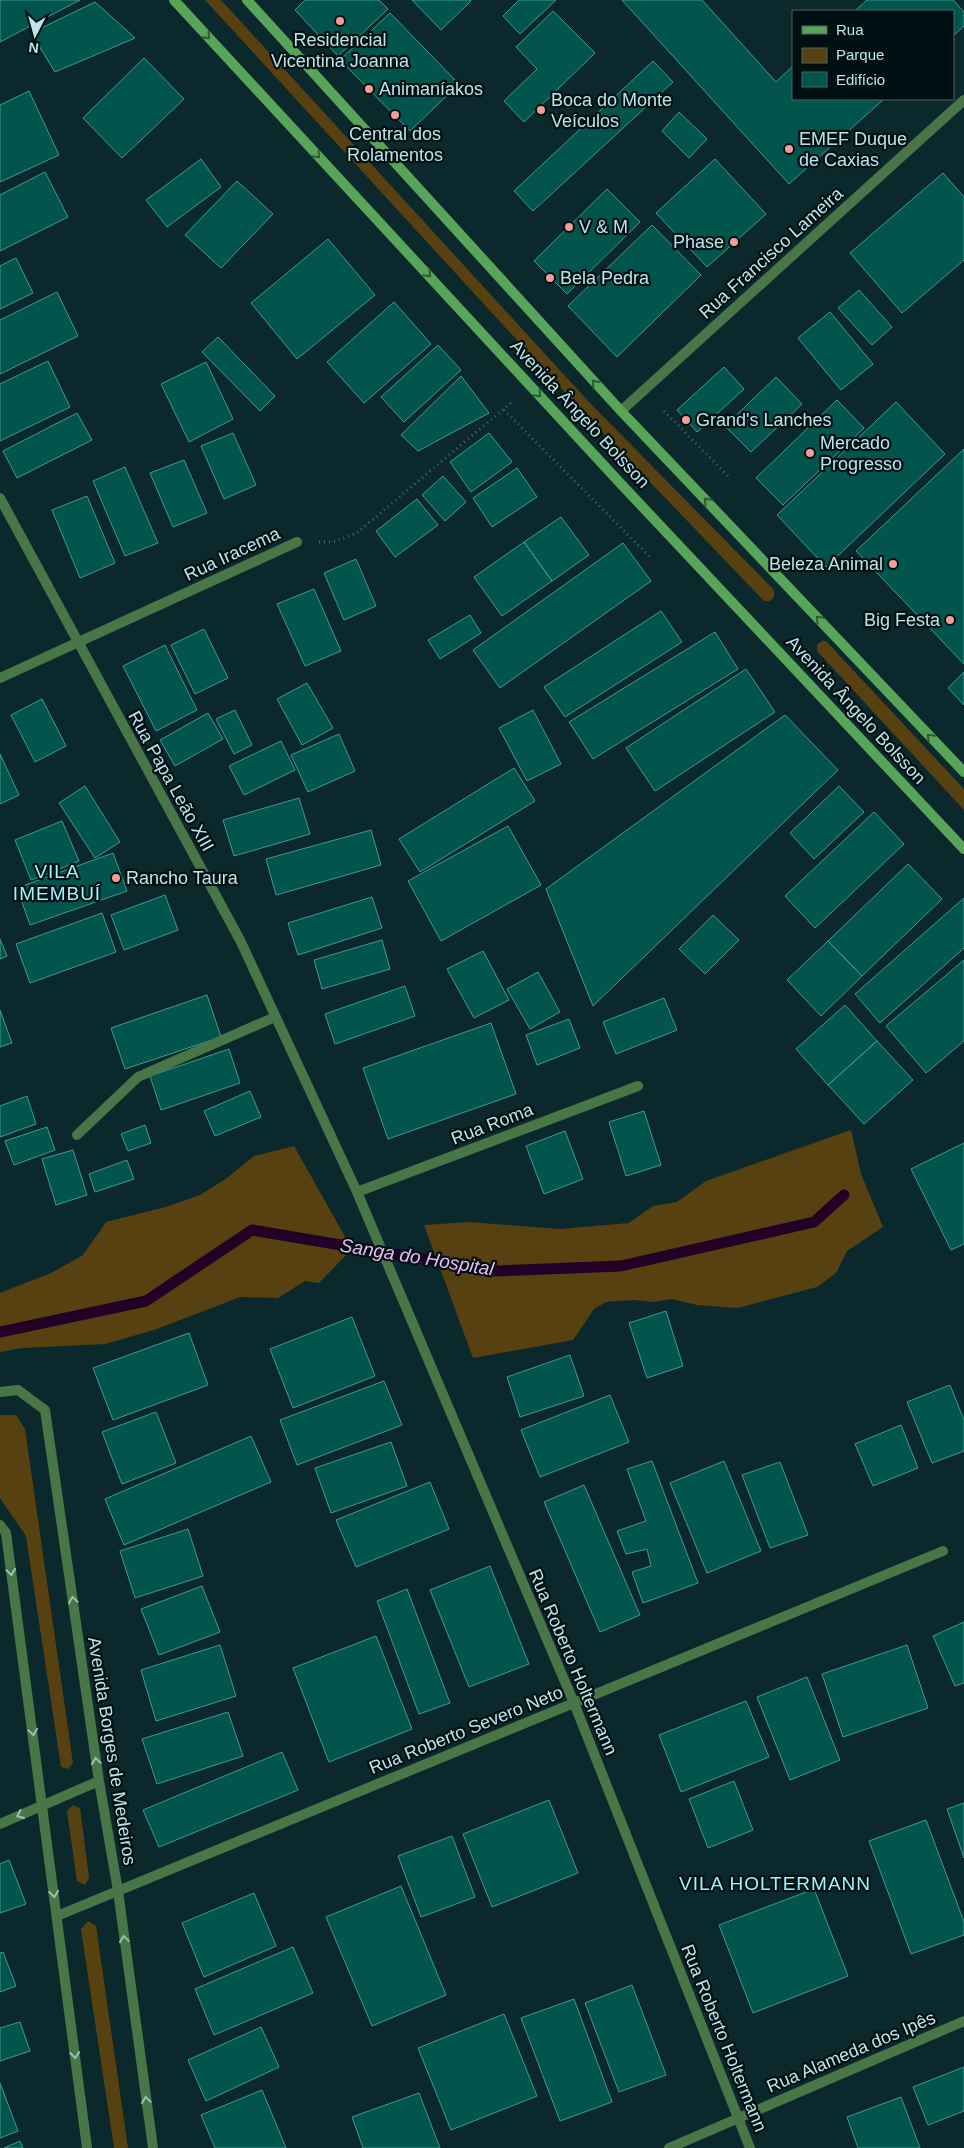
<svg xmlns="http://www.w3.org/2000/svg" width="964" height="2148" viewBox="0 0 964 2148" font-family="Helvetica,sans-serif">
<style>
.green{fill:#574110}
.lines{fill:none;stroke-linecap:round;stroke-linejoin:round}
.stream{stroke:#230127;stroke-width:11}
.building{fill:#01554d;stroke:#3e9b8f}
.path{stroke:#446669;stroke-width:3;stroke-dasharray:1 4;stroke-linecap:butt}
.service{stroke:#487647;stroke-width:10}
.minor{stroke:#487647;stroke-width:10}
.secondary{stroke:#58a458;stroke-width:10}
.oneway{stroke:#2c5a35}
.oneway2{stroke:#98c4b8}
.poi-dot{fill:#f59c96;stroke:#001012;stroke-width:2}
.labels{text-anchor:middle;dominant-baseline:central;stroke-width:4.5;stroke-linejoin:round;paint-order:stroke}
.poi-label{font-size:18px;fill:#bbe5e9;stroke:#001012;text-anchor:start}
.street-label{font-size:18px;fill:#bbe5e9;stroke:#001012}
.neighbourhood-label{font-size:19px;letter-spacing:1px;fill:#99f5fe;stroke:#001012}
.water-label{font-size:19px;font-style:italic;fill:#efb8f4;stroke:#001012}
</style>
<rect width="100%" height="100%" fill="#0b292c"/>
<path class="green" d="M205,0H221L589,402L774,590V597L770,601H764L582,411Z
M822,641H826L964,789V810L817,651V645Z
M851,1130L861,1174L883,1227L847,1251L836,1273L817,1287L738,1308L697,1305L672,1299L653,1302L633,1300L606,1302L594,1309L573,1340L473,1358L424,1225L469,1222L560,1229L629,1223L653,1206L677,1202L706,1181Z
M294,1146L352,1249L319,1283L305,1281L278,1298L240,1297L157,1329L105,1344L22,1348L0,1352V1293L51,1273L83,1255L106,1222L166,1207L200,1195L227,1178L254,1156Z
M0,1415H16L25,1429L73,1763L68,1769L61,1767L26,1536L0,1498Z
M73,1805L80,1808L89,1878L85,1885L77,1881L67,1811Z
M88,1921L96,1926L128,2148H114L81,1929Z"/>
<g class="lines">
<path class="stream" d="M0,1332L146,1301L252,1230L496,1271L621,1266L814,1222L844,1195"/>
</g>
<path class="building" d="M0,0H80L0,42Z
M305,0H379L388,9L338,56L295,10Z
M412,0H470L471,1L441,30Z
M519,0H556L520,34L503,16Z
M622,0H702L776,82L793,66V99H884L789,184Z
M867,0H953L964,12V26L953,36V11H855Z
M95,2L135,38L55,72L31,33Z
M553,11L595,53L524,122L504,101L537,69L516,47Z
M390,13L459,84L410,131L340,60Z
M144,58L184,99L122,158L83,118Z
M653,61L673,82L533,211L514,191Z
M29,91L59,155L0,182V105Z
M679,112L707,139L689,158L662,131Z
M201,159L221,187L167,227L146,200Z
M715,159L766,214L707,267L656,213Z
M45,172L68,217L0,251V195Z
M943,173L964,197V260L902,313L850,253Z
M237,181L273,214L221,268L185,235Z
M607,189L640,222L567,294L534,261Z
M652,225L701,275L617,357L568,306Z
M328,239L375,295L297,359L251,303Z
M16,258L33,293L0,309V266Z
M859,290L892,327L872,345L838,308Z
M57,292L78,336L0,374V320Z
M394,302L431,344L364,403L327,362Z
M830,312L873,364L841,390L798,338Z
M218,337L275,396L260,411L202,352Z
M438,345L461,370L404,422L381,397Z
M48,361L70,407L0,441V384Z
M206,362L233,419L189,442L161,384Z
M724,367L744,389L697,432L677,410Z
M461,376L489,413L418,451L401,435Z
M776,377L802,404L751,452L725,426Z
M837,400L864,428L783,505L756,478Z
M896,402L945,454L826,567L777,515Z
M77,413L92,440L17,478L3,451Z
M233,433L256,485L224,499L201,446Z
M489,433L512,462L471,492L450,462Z
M964,449V664L856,551Z
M184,460L207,513L173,527L150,473Z
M125,467L158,543L125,556L93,481Z
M517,468L537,497L492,527L473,498Z
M443,476L466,502L445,521L422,495Z
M87,496L115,563L80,578L52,510Z
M417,499L438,525L395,557L376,531Z
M561,517L589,555L552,581L524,542Z
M524,542L552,581L502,616L474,577Z
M623,543L651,581L500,688L473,650Z
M356,559L376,606L344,620L324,573Z
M314,589L341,651L305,666L277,604Z
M661,611L682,642L565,717L544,687Z
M470,615L481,633L440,659L428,640Z
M204,629L228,678L195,694L171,645Z
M715,632L738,669L593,759L569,722Z
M165,645L197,710L156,731L123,666Z
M746,669L775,712L655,791L626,748Z
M964,672V705L948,688Z
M307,683L333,728L302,745L277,699Z
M42,699L66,746L35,762L11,715Z
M235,710L252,745L234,754L216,719Z
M533,710L561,764L527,781L499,728Z
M208,713L223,739L175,766L160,740Z
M785,715L838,770L593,1006L546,889Z
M339,734L355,771L308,792L291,755Z
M281,741L295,770L244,795L229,766Z
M0,754L19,795L0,804Z
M514,768L535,801L420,872L399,839Z
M85,786L120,842L95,858L59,803Z
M839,786L864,812L814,859L790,833Z
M299,798L310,834L234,856L223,820Z
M874,812L904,844L815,928L785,896Z
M62,821L79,861L31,880L15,840Z
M508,826L541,885L441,941L408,881Z
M371,830L381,865L276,895L266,859Z
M113,853L127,891L30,925L17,888Z
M908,864L942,899L862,976L828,941Z
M165,895L178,930L124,950L111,915Z
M372,897L382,928L298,955L288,923Z
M964,898V948L880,1023L855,994Z
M102,913L116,952L30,983L16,944Z
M713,915L739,940L705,974L679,949Z
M0,939L7,956L0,959Z
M382,940L390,969L322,989L314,960Z
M828,941L862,976L821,1016L787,980Z
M483,951L509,1000L474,1018L447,969Z
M964,960V1041L926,1073L886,1026Z
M538,972L560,1012L530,1029L507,989Z
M405,986L415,1016L335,1044L325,1014Z
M207,995L221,1037L125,1069L111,1028Z
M664,998L677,1030L616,1054L603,1022Z
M845,1005L877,1041L828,1085L796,1049Z
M0,1010L12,1043L0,1047Z
M569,1019L580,1048L537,1065L526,1035Z
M491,1023L516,1094L388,1139L363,1068Z
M877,1041L913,1080L864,1124L828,1085Z
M229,1049L240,1083L161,1110L150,1076Z
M250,1091L261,1117L215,1136L204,1111Z
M27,1096L36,1124L0,1137V1106Z
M644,1111L661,1165L626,1176L609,1122Z
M145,1125L151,1143L128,1151L121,1134Z
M47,1127L55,1150L14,1165L5,1141Z
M565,1131L583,1179L544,1194L526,1146Z
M964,1143V1244L951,1250L911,1169Z
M73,1150L87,1195L56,1205L42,1159Z
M127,1160L134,1179L95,1192L89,1174Z
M666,1311L683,1366L647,1378L629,1323Z
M352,1317L375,1376L293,1408L270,1349Z
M189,1333L208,1385L113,1420L93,1368Z
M570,1355L584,1396L520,1417L507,1377Z
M384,1381L402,1425L297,1465L280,1420Z
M950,1385L964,1420V1451L932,1463L907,1402Z
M610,1395L629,1442L540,1477L521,1430Z
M156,1412L176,1463L122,1484L102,1432Z
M901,1425L918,1468L873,1486L855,1444Z
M251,1436L271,1482L124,1545L105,1499Z
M391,1442L407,1486L331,1513L315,1468Z
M652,1461L698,1583L643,1603L632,1572L651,1566L647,1549L626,1554L617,1531L646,1521L627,1469Z
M724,1461L761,1551L707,1573L670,1483Z
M780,1462L808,1535L770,1548L742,1475Z
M430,1482L449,1529L356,1567L336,1520Z
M584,1485L640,1615L600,1632L544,1502Z
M188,1529L203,1576L135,1598L120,1551Z
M490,1566L529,1664L469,1687L430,1590Z
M202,1586L220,1632L159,1655L141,1609Z
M407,1589L450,1703L419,1714L377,1601Z
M964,1622V1683L955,1686L933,1636Z
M376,1636L412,1729L329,1762L293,1668Z
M220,1645L236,1696L156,1721L141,1670Z
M907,1645L928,1708L843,1737L822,1674Z
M807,1677L840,1760L790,1780L757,1697Z
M746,1701L769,1757L681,1792L659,1735Z
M228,1712L243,1756L157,1784L142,1739Z
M282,1752L298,1790L159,1847L143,1810Z
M734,1781L753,1830L708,1848L689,1799Z
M549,1800L578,1873L492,1907L463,1834Z
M964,1803V1858L947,1809Z
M926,1820L964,1922V1935L911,1954L869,1841Z
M452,1836L475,1897L421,1917L398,1856Z
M9,1860L26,1904L0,1913V1864Z
M401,1886L446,1995L372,2026L326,1917Z
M814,1889L848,1976L753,2013L719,1925Z
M254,1893L276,1946L204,1977L182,1923Z
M293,1947L313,1993L214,2035L195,1989Z
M3,1952L16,1986L0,1992V1953Z
M632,1985L666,2075L619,2092L585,2003Z
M574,1999L612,2102L560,2121L521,2018Z
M504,2014L537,2096L451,2130L418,2048Z
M20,2022L30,2051L0,2061V2028Z
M261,2027L279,2067L206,2101L188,2060Z
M964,2067V2111L928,2125L913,2087Z
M0,2083L18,2131L0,2138Z
M262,2090L286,2148H215L201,2115Z
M419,2093L440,2148H363L352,2117Z
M901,2097L920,2148H858L847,2117Z
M20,2141L23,2148H4Z"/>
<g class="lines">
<path class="path" d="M504,410L651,558
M664,411L730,478
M319,542H333L357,533L513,401"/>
<path class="service" d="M77,1135L138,1077L275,1017"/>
<path class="minor" d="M621,411L964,100
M0,498L240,940L357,1192L574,1703L750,2148
M0,678L297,542
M357,1192L638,1086
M0,1392L18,1390L45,1410L99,1781L118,1891L153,2148
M0,1525L6,1533L87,2148
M0,1824L99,1781
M57,1916L943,1551
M669,2148L964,2021"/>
<path class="secondary" d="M174,0L621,484L964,849
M247,0L621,411L964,772"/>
</g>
<defs><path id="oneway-chevron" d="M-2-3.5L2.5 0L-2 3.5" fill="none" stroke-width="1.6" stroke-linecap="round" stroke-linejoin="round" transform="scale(1.25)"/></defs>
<g class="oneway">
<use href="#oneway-chevron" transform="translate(207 36) rotate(47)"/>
<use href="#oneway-chevron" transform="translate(317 155) rotate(47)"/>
<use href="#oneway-chevron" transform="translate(428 274) rotate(47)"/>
<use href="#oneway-chevron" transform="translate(595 383) rotate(-132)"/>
<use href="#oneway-chevron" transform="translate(538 394) rotate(47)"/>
<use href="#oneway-chevron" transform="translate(707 501) rotate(-133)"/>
<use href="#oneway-chevron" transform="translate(819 619) rotate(-133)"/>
<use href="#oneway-chevron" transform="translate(930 737) rotate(-134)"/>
</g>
<g class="oneway2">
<use href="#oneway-chevron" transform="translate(11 1572) rotate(82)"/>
<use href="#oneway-chevron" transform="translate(73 1600) rotate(-98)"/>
<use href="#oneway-chevron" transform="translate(33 1732) rotate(82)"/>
<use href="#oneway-chevron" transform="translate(96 1761) rotate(-98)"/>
<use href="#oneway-chevron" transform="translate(20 1815) rotate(156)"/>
<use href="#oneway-chevron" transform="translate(54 1894) rotate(83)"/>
<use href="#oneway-chevron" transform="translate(124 1939) rotate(-98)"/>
<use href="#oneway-chevron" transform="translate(75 2055) rotate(83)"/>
<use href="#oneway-chevron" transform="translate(146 2100) rotate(-98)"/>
</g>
<g class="poi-dot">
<circle cx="340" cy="21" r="5"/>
<circle cx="369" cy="89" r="5"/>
<circle cx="541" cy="110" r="5"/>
<circle cx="395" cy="115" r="5"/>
<circle cx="789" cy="149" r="5"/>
<circle cx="569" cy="227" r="5"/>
<circle cx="734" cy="242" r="5"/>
<circle cx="550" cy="278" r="5"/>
<circle cx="686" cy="420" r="5"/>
<circle cx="810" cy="453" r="5"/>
<circle cx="893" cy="564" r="5"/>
<circle cx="950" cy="620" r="5"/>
<circle cx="116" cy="878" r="5"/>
</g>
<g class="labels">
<g class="poi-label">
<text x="340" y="40" text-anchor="middle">Residencial<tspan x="340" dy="21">Vicentina Joanna</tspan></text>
<text x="379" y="89">Animaníakos</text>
<text x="551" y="100">Boca do Monte<tspan x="551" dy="21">Veículos</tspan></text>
<text x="395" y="134" text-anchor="middle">Central dos<tspan x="395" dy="21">Rolamentos</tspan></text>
<text x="799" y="139">EMEF Duque<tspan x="799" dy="21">de Caxias</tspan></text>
<text x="579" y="227">V &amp; M</text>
<text x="724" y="242" text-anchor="end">Phase</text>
<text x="560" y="278">Bela Pedra</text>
<text x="696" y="420">Grand's Lanches</text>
<text x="820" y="443">Mercado<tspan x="820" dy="21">Progresso</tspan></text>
<text x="883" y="564" text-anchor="end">Beleza Animal</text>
<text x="940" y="620" text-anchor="end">Big Festa</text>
<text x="126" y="878">Rancho Taura</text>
</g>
<g class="street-label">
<text transform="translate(771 253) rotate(-42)">Rua Francisco Lameira</text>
<text transform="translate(580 414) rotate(47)">Avenida Ângelo Bolsson</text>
<text transform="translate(232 554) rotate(-25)">Rua Iracema</text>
<text transform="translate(856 710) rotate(47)">Avenida Ângelo Bolsson</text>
<text transform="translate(171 781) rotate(61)">Rua Papa Leão XIII</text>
<text transform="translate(492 1124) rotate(-21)">Rua Roma</text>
<text transform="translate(573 1662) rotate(67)">Rua Roberto Holtermann</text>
<text transform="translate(466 1730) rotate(-22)">Rua Roberto Severo Neto</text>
<text transform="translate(112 1751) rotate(81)">Avenida Borges de Medeiros</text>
<text transform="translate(724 2038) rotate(68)">Rua Roberto Holtermann</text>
<text transform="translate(851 2052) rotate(-23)">Rua Alameda dos Ipês</text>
</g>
<g class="neighbourhood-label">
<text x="57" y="871">VILA<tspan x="57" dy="22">IMEMBUÍ</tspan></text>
<text x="775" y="1883">VILA HOLTERMANN</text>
</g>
<g class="water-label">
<text transform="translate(417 1257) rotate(9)">Sanga do Hospital</text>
</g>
</g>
<rect x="792" y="10" width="162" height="90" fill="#001012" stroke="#4b6568"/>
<rect x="802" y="26" width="25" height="8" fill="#58a458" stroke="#4b6568"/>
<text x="836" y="35" font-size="15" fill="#bbe5e9">Rua</text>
<rect x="802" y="48" width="25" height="15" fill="#574110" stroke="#4b6568"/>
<text x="836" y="60" font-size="15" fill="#bbe5e9">Parque</text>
<rect x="802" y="72" width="25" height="15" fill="#01554d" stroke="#4b6568"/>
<text x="836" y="85" font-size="15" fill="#bbe5e9">Edifício</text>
<g transform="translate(35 35) rotate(186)" stroke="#001012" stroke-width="4" paint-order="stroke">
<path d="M0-4L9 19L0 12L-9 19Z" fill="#bbe5e9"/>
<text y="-8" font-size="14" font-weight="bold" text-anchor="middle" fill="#bbe5e9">N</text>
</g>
</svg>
